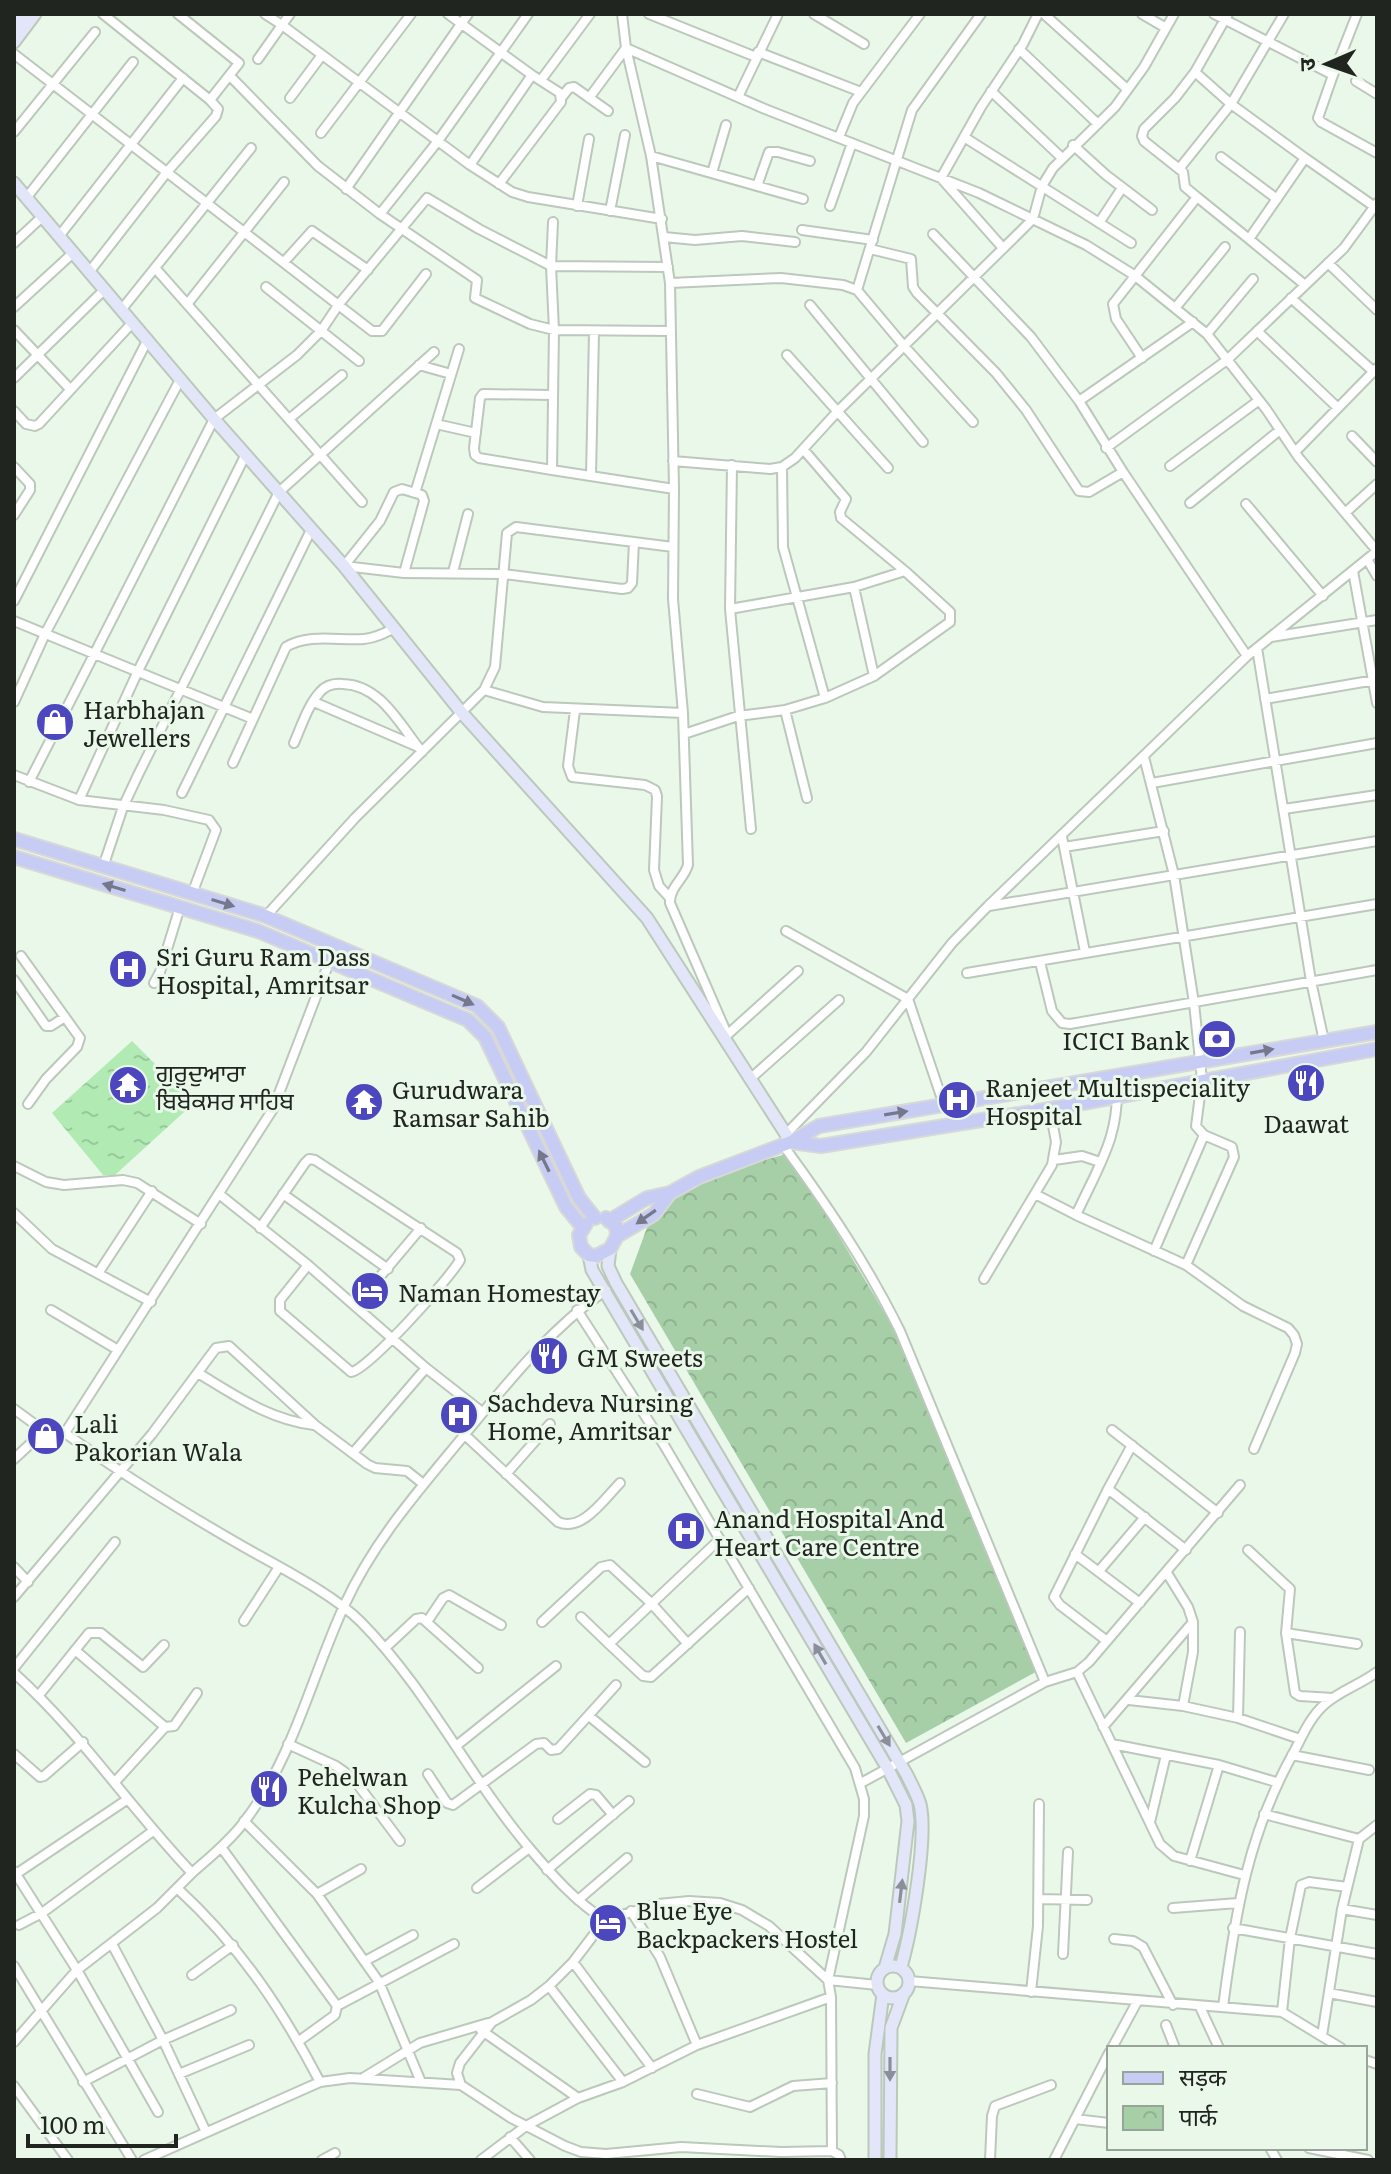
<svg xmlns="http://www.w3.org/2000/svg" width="1391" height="2174" viewBox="0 0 1391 2174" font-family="Literata,'Noto Sans Devanagari','Noto Sans Gurmukhi',serif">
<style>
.park{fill:url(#park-crowns)}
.water{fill:url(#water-ripples)}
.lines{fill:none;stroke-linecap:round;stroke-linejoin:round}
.street-casing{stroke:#bbc8bb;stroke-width:12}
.secondary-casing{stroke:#bbc8bb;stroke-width:15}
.primary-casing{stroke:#d7d8d7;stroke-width:16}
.street{stroke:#fff;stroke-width:8}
.secondary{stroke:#e3e6f9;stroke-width:11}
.primary{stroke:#c7ccf4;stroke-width:12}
.oneway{fill:#74788a}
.oneway2{fill:#8b8f97}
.labels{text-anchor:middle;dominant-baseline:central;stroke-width:6;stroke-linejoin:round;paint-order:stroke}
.poi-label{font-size:24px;fill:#202520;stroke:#eaf8ea;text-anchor:start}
</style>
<defs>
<pattern id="park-crowns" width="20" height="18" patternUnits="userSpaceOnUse" patternTransform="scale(2)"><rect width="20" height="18" fill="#a6cfa8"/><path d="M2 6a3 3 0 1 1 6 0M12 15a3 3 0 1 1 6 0" fill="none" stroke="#8fb290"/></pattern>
<pattern id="water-ripples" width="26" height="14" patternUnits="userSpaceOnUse" patternTransform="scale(2)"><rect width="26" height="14" fill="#b1ebb3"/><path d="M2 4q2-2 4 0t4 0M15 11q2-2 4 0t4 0" fill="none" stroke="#98c99a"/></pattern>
</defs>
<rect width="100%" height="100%" fill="#eaf8ea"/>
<path class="park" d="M790,1153L901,1341L1043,1668L906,1743L630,1274L652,1214L696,1179Z"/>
<path class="water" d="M132,1041L194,1103L115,1175H103L52,1113Z"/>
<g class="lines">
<g class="street-casing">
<path id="street" d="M103,14L210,100L239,63L178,14
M290,14L282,25L470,165L512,192L528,197L662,219
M448,14L532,75L470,165
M622,14L626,48L651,156L670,283L674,489L673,599L683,713L688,865C684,879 669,888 670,903L727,1034
M649,14L756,57
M814,14L864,44
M1044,14L1127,89
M1142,14L1166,28
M1214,14L1333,75L1357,14
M1019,49L1098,124
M758,52L861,92
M14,54L372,331H382L426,274
M258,59L282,25L265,14
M1195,72L1175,98L1144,129L1142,136L1144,141L1183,172L1185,187L1197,197
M1333,75L1318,118L1321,122L1377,153
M230,76L318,166L380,214L477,280L475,298L530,324L554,330L671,331
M541,80L590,14
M1356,81L1377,94
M991,91L1062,158
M562,97L569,88L574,87L608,111
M738,97L778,14
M290,98L322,55
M589,98L626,48L765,109L979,193L1086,245L1134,275L1207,334L1266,409L1299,458L1377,551
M14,132L95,32
M321,133L411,14
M839,137L853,103L920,14
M964,137L1131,243
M1073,145L1106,175L1152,210
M651,156L803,199
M1221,157L1277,199
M1305,158L1375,207
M1179,169L1231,104L1284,14
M712,173L726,125
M499,184L561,102L560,93L532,75
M757,186L769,152H778L810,161
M346,189L468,14
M27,197L133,62
M577,206L589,139
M830,206L852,143
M610,211L625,135
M380,214L438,141L528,14
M553,222L551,266L668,267
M1099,223L1122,188
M802,230L873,240
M933,234L1031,337L1079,401L1123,472
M60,235L183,78
M664,237L695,240L742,236L795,242
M1249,239L1305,285
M14,243L43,216
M1003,248L941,178L981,107L1023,44L1038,14
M870,249L911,259L913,287L917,293L996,373L1026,410L1079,491L1089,492L1123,472L1247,656
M284,262L312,231L368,270
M1328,263L1377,310
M156,269L362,502
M90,271L167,172L216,116L218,109L210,100
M670,283L781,278L843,285L857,290L904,346L973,422
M266,287L359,361
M857,290L912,110L981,14
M1291,298L1374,372
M188,303L284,182
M810,305L923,442
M14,307L74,252
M1176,307L1225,247
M122,309L251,148
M14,330L70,389
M1257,331L1338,408
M1207,334L1253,279
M787,355L888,468
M1142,358L1116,319L1113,304L1197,197L1249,239L1305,158L1231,104L1195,72L1228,14
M419,365L451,374
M14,378L105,289
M552,395L483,394L480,398L474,448L475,455L479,458L552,470
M1079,401L1193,322
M14,411L26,424L35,426L39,424L133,322
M289,419L342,375
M436,424L476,433
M1352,436L1377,462
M1106,448L1227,360L1344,248L1377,203
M803,449L846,499L840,512L841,518L905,571
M1295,452L1377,368
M673,461L770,469L782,467L795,458L837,412L1033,219L1042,186L1053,168L1115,107L1144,67L1174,14
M732,465L730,609L751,829
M1170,466L1258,401
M14,467L30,484V490L14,515
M591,476L594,332
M415,493L459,349
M1190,503L1280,430
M1246,504L1323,596
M1345,513L1377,484
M1367,559L1377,576
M344,566L404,573L504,574L622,589L628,588L632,583L634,542
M344,566L380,521L394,492L402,489L422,495L424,501L404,573
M1353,571L1377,703
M453,572L468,514
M854,587L874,676
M14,601L148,339
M730,609L854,587L905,571L950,612V622L874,676L825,698
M14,621L253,719
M1271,637L1377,620
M1257,648L1311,981L1324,1041
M484,690L543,707L683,713
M1265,699L1375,680
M14,702L45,634L181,378
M314,702L416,746
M575,710L568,766L572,777L645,785L655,790L657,796L654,870L659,886L669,897
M785,710L807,798
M684,734L738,716L785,710L825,698L783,547L782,467
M294,743C301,727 308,705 320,692C326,685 334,683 343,684C381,685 400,725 422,752
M1144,757L1174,875L1194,1003L1202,1080L1196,1126L1204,1135L1154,1251
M233,763L286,647C309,633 339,641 364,639C375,638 385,633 395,628
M14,775L79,800L164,810L209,820L216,830L192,894
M29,782L214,419L297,355L321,331L339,304L427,198L479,229L551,266L554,330L552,470L674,489
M1152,783L1377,743
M182,793L311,530
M79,800L138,671L246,454
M1284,809L1377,795
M1062,837L1085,952
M1064,847L1164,831
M103,867L123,807L138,775L279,492L434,352
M989,906L1377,841
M266,916L355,818L484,690L495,667L507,533L516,527L673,547
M786,931L908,999L944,1105
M21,956L80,1038L77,1047L46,1079L28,1104
M1040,962L1052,1011L1062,1023L1070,1024L1377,970
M967,973L1377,904
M14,980L46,1026H51L65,1017
M154,983L160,972L180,907
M727,1035L798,971
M1116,1077C1122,1133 1099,1165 1076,1215L1186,1265L1243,1306L1288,1328L1294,1335L1297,1344L1295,1353L1254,1449
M750,1079L839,1000
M786,1134L866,1052L952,943L988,906L1247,656L1377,551
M783,1145C827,1205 867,1264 900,1331L1045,1682
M1054,1160L1082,1156L1100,1162
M14,1166L46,1182L64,1185L123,1180L137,1183L201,1224
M219,1194L308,1265L426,1368L482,1412
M283,1194L388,1269
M1035,1194L1076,1215
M14,1213L52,1249L151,1302
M260,1228L305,1163L309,1159L315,1160L457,1253L460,1260C450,1278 368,1370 351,1372L280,1311V1300L308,1265
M1186,1265L1234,1157L1232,1147L1204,1135
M99,1272L152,1191
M984,1279L1052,1165L1056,1142L1050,1109
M356,1305L421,1228
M51,1310L118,1350
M198,1373C236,1396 270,1420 314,1425
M14,1409L44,1431
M1112,1430L1218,1513
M65,1433C123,1475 183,1512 244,1547C279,1567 333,1594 361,1622C428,1690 469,1777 531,1850C553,1876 576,1902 605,1920
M465,1435L558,1522C582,1533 605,1498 620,1483
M353,1453L426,1368
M14,1459L44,1431L49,1428L65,1433L273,1109L330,960
M506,1474L550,1424
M1240,1485L1089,1662L1077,1672L1160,1844L1174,1856L1244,1875
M1108,1489L1132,1445
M720,1539L609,1644L643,1676L651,1677L749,1588
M1248,1550L1290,1589L1286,1633L1295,1693L1300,1696L1333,1698
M1075,1554L1140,1603
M14,1567L28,1582
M1099,1571L1145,1517
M14,1597L152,1434L216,1348L229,1346L315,1425L367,1464L375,1468L407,1471L422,1483
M581,1617L609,1644
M244,1621L279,1567
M427,1622L443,1598L449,1595L501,1625
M542,1622L601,1567L610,1565L651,1603L688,1644
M1286,1633L1357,1644
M1107,1641L1060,1605L1054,1597L1108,1489L1186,1550
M385,1648L416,1619L422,1618L478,1668
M75,1650L165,1727L115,1782
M14,1668L115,1542
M14,1673C81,1733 130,1808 192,1873L157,1908L77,1970L14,2042
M39,1695L89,1633H101L143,1667L164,1645
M1129,1700L1183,1706L1193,1652V1623
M1183,1706L1238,1718L1300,1739
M589,1716L645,1762
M1238,1718L1240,1632
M165,1727L174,1726L197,1693
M1103,1727L1193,1622L1188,1607L1167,1573
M288,1744L336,1766L353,1778L400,1841
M1112,1744L1219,1765L1276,1782
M456,1746L556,1666
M14,1754L40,1777L44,1776L83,1742
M1292,1755L1369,1770
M428,1774L447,1803L453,1805L536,1744L544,1743L551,1750L558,1749L616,1685
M861,1783L1045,1682L1077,1672
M1264,1814L1359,1839L1342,1909L1322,2036
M558,1819L590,1794L596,1795L613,1815
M244,1821L317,1894L379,1982L421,2082
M1150,1822L1166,1755
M1359,1839L1377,1825
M221,1847L337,2006
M1190,1861L1219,1765
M547,1870L629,1801
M14,1871L77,1970L158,2112
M192,1873C210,1857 230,1841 244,1822C293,1759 311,1678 344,1606C374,1540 420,1489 466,1433C508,1382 551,1328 606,1290
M16,1874L128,1799
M477,1888L529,1848
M178,1889C239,1945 282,2009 320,2082L350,2078L461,2085L511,2118L565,2146L581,2152L606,2154L681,2147L781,2152L832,2151L839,2155L841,2160
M317,1894L361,1869
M1039,1899L1087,1900
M578,1900L627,1858
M1173,1908L1238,1903
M1342,1909L1377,1915
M631,1911L660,1957L697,2045
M19,1925L42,1913L153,1831
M1233,1928L1377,1954
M1114,1939L1133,1941L1143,1947L1173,2005
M1063,1954L1068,1852
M365,1961L413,1935
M573,1962L652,2068
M14,1966L132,2160
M192,1975L233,1945
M909,1981L1282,2012L1341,2048
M549,1986L623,2082
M1031,1992L1038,1926L1039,1804
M1329,1993L1377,2002
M831,1997L832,2151
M1200,2007L1219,2048
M1223,2007C1235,1914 1248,1833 1295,1750C1303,1734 1311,1716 1325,1704C1340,1691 1361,1684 1377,1672
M1282,2012L1290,1938L1301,1885L1309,1882L1347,1887
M1166,2025L1175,2048
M481,2030L578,2098
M299,2041L335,2015L337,2006L454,1944
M1112,2048L1137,2002
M1365,2060L1377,2064
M179,2074L249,2045
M363,2078L420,2043L488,2023
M83,2082L163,2040L112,1944
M461,2085L457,2073L460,2063L492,2022L531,2000L549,1986L573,1962L605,1920L658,1904L689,1901L720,1903L742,1910L769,1926L828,1980L877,1985
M14,2086L68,2160
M697,2094L750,2107L793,2086L832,2083
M1075,2119L1109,2123
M206,2132L163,2040L231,2010
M510,2137L530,2160
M1270,2148L1277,2160
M1309,2148L1368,2160
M144,2160L320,2082
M322,2160L335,2153
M481,2160L526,2126L578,2098L623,2082L697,2045L831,1997L828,1980L864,1816V1799L855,1768L664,1445L577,1310
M990,2160L992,2116L995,2106L1051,2085
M1054,2160L1109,2053"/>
</g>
<g class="secondary-casing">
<path id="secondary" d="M14,25L22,14
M14,42L35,14
M14,183L214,419L344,566L462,713L647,918L791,1142
M610,1249L608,1266L616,1283L907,1775C911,1784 917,1794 920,1804C928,1838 911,1932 901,1967
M589,1255L592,1270L888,1769L906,1805L908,1821L895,1934L885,1968
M877 1982a16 16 0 1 1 32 0a16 16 0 1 1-32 0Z
M875,2160V2054L883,1994
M890,2160L891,2028L904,1993"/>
</g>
<g class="primary-casing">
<path id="primary" d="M14,839L263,915L477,1006L498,1027L579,1198L595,1218
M14,857L258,931L468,1020L485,1037L566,1207L583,1228
M791,1142L821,1146L1050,1109L1377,1049
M606,1218L616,1226L617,1236
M609,1221L647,1198L670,1193L699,1177L791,1142L819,1126L1377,1032
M586,1224L579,1235L581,1247L589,1255L596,1256L610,1249L617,1236L654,1214L670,1193"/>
</g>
<use href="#street" class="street"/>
<use href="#secondary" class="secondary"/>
<use href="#primary" class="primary"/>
</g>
<defs><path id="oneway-solid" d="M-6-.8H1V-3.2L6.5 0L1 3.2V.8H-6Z" transform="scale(2)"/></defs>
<g class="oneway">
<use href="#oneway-solid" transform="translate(114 887) rotate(-163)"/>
<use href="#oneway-solid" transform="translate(223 903) rotate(17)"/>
<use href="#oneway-solid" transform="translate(463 1000) rotate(24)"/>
<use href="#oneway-solid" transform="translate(1262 1051) rotate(-10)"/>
<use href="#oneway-solid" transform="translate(896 1113) rotate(-9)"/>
<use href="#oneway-solid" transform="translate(544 1161) rotate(-116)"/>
<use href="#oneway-solid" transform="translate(646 1217) rotate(145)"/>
</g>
<g class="oneway2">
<use href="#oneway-solid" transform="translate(637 1320) rotate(59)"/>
<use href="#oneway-solid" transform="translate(820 1654) rotate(-120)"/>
<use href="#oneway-solid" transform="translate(884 1736) rotate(59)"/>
<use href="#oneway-solid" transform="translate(901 1891) rotate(-83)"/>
<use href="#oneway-solid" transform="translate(890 2069) rotate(90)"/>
</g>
<defs>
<g id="shop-disc" transform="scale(2)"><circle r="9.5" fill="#4c47be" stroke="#eaf8ea"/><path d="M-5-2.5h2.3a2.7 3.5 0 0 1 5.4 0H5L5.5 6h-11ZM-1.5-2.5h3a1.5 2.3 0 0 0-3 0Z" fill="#fff"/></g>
<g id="hospital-disc" transform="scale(2)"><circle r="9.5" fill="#4c47be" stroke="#eaf8ea"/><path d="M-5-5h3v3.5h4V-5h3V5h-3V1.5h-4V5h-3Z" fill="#fff"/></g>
<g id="bank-disc" transform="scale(2)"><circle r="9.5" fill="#4c47be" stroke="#eaf8ea"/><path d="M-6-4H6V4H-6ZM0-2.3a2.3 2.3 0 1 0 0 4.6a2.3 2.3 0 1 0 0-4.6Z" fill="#fff"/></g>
<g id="restaurant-disc" transform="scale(2)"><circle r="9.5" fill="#4c47be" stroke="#eaf8ea"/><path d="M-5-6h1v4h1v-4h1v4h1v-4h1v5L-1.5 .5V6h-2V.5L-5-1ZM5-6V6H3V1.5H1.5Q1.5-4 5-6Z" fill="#fff"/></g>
<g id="temple-disc" transform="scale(2)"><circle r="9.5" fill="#4c47be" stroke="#eaf8ea"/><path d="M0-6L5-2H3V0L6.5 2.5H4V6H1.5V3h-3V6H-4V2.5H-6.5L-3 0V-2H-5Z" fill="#fff"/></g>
<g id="hotel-disc" transform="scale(2)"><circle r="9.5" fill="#4c47be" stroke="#eaf8ea"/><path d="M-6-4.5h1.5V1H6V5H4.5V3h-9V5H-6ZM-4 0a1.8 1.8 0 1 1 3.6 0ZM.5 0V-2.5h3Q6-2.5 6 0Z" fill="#fff"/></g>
</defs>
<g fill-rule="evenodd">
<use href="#shop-disc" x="55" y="722"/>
<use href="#hospital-disc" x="128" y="969"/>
<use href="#bank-disc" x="1217" y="1039"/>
<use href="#restaurant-disc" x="1306" y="1083"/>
<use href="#temple-disc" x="128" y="1085"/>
<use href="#hospital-disc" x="957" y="1100"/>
<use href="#temple-disc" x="364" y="1102"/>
<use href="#hotel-disc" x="370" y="1291"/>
<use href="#restaurant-disc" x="549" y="1356"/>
<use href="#hospital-disc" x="459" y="1415"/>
<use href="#shop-disc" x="46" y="1436"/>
<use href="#hospital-disc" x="686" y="1531"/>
<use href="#restaurant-disc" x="269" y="1789"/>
<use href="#hotel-disc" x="608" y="1923"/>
</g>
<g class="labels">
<g class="poi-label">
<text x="83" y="708">Harbhajan<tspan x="83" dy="28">Jewellers</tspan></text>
<text x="156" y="955">Sri Guru Ram Dass<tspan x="156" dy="28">Hospital, Amritsar</tspan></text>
<text x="1189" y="1039" text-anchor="end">ICICI Bank</text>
<text x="156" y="1071">ਗੁਰੂਦੁਆਰਾ<tspan x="156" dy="28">ਬਿਬੇਕਸਰ ਸਾਹਿਬ</tspan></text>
<text x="985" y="1086">Ranjeet Multispeciality<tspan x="985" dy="28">Hospital</tspan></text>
<text x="392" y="1088">Gurudwara<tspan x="392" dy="28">Ramsar Sahib</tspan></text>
<text x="1306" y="1122" text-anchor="middle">Daawat</text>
<text x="398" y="1291">Naman Homestay</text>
<text x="577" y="1356">GM Sweets</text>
<text x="487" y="1401">Sachdeva Nursing<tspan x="487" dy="28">Home, Amritsar</tspan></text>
<text x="74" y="1422">Lali<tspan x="74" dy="28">Pakorian Wala</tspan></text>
<text x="714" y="1517">Anand Hospital And<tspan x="714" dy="28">Heart Care Centre</tspan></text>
<text x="297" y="1775">Pehelwan<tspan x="297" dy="28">Kulcha Shop</tspan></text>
<text x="636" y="1909">Blue Eye<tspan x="636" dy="28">Backpackers Hostel</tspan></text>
</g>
</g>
<rect width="1391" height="2174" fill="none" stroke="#202520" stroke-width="32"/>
<rect x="1107" y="2046" width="260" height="104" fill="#eaf8ea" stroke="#99a499" stroke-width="2"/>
<rect x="1123" y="2072" width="40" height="12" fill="#c7ccf4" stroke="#99a499" stroke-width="2"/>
<text x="1179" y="2086" font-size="24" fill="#202520">सड़क</text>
<rect x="1123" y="2106" width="40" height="24" fill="url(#park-crowns)" stroke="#99a499" stroke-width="2"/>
<text x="1179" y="2126" font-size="24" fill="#202520">पार्क</text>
<g transform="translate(1327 64) rotate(268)" stroke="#eaf8ea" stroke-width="6" paint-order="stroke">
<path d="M0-6L14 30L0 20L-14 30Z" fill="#202520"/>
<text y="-12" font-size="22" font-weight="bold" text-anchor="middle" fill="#202520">उ</text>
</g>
<path d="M28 2134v12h148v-12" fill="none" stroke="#202520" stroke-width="4"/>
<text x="40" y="2134" font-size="24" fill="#202520" stroke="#eaf8ea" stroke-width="6" paint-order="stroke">100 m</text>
</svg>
